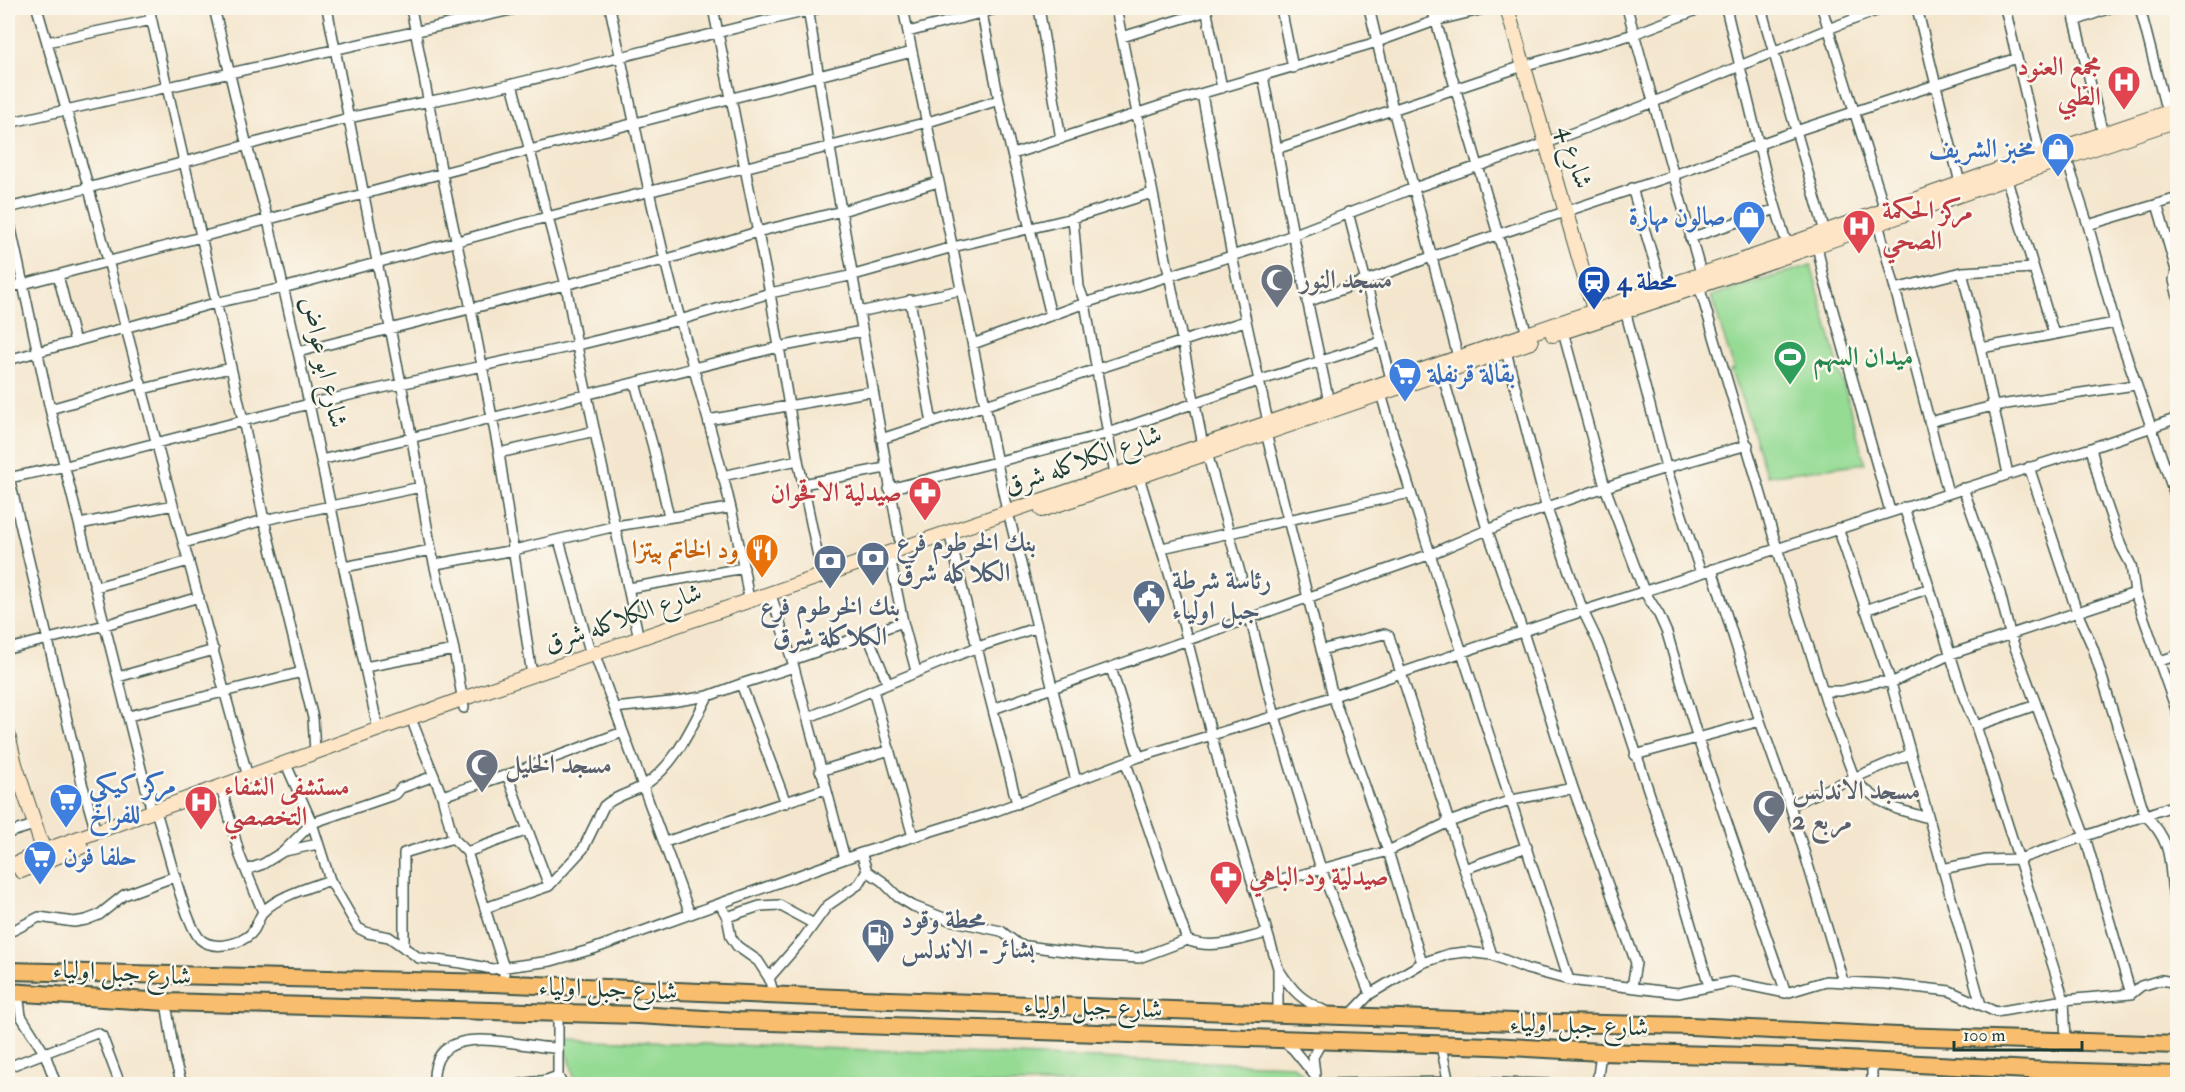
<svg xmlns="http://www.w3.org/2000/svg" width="2185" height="1092" viewBox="0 0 2185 1092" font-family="'IM FELL Double Pica',Amiri,serif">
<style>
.green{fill:#95db94;stroke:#5a8c64;stroke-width:1.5}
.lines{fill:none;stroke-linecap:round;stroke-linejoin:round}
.street-casing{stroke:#3f564b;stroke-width:12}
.secondary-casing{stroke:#3f564b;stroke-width:16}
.highway-casing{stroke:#3f564b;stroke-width:20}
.street{stroke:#fff;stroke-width:9}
.secondary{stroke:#fde5c5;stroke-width:14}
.highway{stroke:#f9be6d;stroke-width:16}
.labels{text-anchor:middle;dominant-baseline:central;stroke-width:5;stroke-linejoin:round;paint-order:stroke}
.health-label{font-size:26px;font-weight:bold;fill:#be3a42;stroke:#fbf7ec;text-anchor:start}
.shop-label{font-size:26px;font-weight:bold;fill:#366cbe;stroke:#fbf7ec;text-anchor:start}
.street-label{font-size:26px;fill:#1f3d34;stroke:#fbf7ec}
.worship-label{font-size:26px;font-weight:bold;fill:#5b616d;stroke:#fbf7ec;text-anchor:start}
.transit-label{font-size:26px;font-weight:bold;fill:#164399;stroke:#fbf7ec;text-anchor:start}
.leisure-label{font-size:26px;font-weight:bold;fill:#27864d;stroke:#fbf7ec;text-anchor:start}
.service-label{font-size:26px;font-weight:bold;fill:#4e5e75;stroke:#fbf7ec;text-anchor:start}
.food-label{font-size:26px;font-weight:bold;fill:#c56008;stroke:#fbf7ec;text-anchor:end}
</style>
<rect width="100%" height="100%" fill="#fbf7ec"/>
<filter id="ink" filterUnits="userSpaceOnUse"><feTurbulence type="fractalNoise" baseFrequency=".0167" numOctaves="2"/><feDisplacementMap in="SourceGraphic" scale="12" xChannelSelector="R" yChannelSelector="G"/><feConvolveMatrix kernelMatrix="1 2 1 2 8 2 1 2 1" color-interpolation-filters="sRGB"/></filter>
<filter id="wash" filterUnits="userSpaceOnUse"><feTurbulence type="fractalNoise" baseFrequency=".008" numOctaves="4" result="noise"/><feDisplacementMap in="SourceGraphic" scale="24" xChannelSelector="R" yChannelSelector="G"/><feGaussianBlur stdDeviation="1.35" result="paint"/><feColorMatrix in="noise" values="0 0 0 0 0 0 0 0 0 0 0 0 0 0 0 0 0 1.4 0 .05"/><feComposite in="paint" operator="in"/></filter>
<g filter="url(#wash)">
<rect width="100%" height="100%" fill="#f4e6ce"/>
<path class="green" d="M1811,265L1865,463L1767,476L1743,402L1730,370L1734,369L1711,296Z
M564,1039L1292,1065L1302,1073L1306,1084H576Z"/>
</g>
<g filter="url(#ink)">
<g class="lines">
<g class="street-casing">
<path id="street" d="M37,8L89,189L173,505L248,777
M149,8L243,420L264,520L313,718L315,752
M214,8L247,146L268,220L298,352L378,729
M327,8L412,439L431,550L454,650L464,708
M411,8L442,174L471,309L499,453L532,675
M610,8C631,104 649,201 674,296C700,397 734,498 749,601
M713,8L770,293L798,460L822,576
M808,8L830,148L901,548
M903,8L1007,511
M981,8L999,100L1051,316
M1039,8L1061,139
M1116,8L1203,445
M1206,8L1222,88
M1281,8L1293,68
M1369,8L1393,109L1458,357
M1432,8L1527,334
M1627,8L1701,273
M1726,8L1766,175L1787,245
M1761,8L1825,232
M1822,8L1885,210
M1917,8L1960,183
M2005,8L2040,155
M2072,8L2103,134
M2140,8L2167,113
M2075,21L2110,8
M908,32L1000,8
M1122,37L1207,11
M47,42L152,20
M1263,76L1293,234L1329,402
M512,84L566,285L581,367L639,639
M1202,94L1232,256L1268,422
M8,123L520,8
M1276,149L1523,66L1634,34L1702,8
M1013,154L1169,103L1377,42L1435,21L1488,8
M2066,157L2088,225L2115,323L2178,504
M2006,177L2054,334
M1632,188L1662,287
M2157,204L2176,270L2174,280L2178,298
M8,208C122,181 235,147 349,118C403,105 459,97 513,84C616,59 718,31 821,8
M1348,212L1391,379
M8,215L50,409L152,812
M1073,218L1079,287L1085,303L1115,474
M1878,223L1948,493
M2088,225L2178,198
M1690,238L1776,209
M1817,245L1824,279L1890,511
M1962,272L1981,348L2008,474
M58,275L75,342
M1699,286L1777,548L1831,716L1854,777L1863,788L1879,800L1897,809L1928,818
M8,288L530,150L912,52
M1895,289L1962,272L2034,268
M910,300L932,423
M1307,302L1431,257L1674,175L1796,131L2017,58
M1625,310L1666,467L1701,573
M859,312L961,290
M1563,332L1605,487L1644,591L1659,615L1667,633L1698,739L1786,993
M973,344L1085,303L1269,244L1414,188L1546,143L1654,102L1828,29L1884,8
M1981,348L2115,323
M1506,351L1546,506L1583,611L1598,642L1611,677L1675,871L1709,986
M298,352L664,260L757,232L842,211L938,182
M8,360L215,303L283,288L547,217L928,122L999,100
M1442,373L1487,529L1523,632L1573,788L1636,963L1632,987
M635,383L653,447L669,517
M143,389L230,368
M1381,394C1439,591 1507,785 1569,980
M50,409L141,383
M708,420L873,391
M1929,422L1993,406L2135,385
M1266,433L1333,696L1388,851L1422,963
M881,439L1245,321
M2091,448L2101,488L2121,546L2131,565L2135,593L2178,715
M499,453L595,431
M1207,453L1241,576
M321,460L779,347L862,331
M2029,467L2077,612L2093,648L2145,815C2181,850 2164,872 2178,913
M8,473L82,783L96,832
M722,476L798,460
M1139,477L1176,596L1232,815L1278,968V1014
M8,478L66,466L309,404L578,345L680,320L770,293L854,275L953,247L1073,218L1152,193
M803,484L885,468
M1963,488L2000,593L2010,634L2085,837L2131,994
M889,489L1106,434L1258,381L1381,342
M1904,507L1964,698L1976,726L2064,1000L2066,1041
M1010,520L1076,781
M80,524L173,505
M1838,528L1891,683L1981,1005
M559,540L591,655
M951,540C971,628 995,716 1017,804
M184,543L264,520L421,487
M1162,548L1410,493
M891,562L903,622L916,671
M436,564L514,550L616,526L729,508
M344,567L431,550
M1712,569L1760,721L1790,805L1843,981
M96,587L189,561
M629,588L744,568
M773,601L792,660L845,859
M1865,610L1930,588
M1250,617L1275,716L1321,869L1370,994
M8,649L105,625L199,597
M1321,650L1384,634L1389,636L1492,955
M792,660L903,622
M597,661L690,914
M2160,661L2178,655
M365,667L454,650
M1111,668L1139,757
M118,677L214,650
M888,684L975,648L1035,628
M873,690L913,837
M1824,691H1841L1878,682L1891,683L1951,654L2135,593
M614,708L671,702L708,696L741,684
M993,709L1431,554C1533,508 1639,474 1748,445
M129,716L302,672
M807,718L888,684L867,634
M414,726L442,796L453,838L467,852L504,968V984
M1976,726L2036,705
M1635,755L1760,721
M1126,763L1187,940
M289,771L312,823L330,880L358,928L368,933L389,937L419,958L462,963L492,969L551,961L593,949L861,853L996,811L1139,757L1275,716L1583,611L2091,448L2178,418
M820,771L890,750
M507,775L549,886
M223,794L240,856L263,912
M442,796L507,775L623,732
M786,803L741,684L794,667
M1790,805L1910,754
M158,818C166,843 185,923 200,939C212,950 235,945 247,937C257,931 257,919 264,911C278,896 311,887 330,880
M8,833L34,825
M665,842L825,789
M285,851L318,844
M467,852L528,830
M1464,869L1527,847
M1942,869L1986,860L2019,859L2178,804
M246,870L263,864L284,851L312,823L396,794L401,788L434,776
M867,871L882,881L898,897L913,906L949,920L1001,931L1019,945L1103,956L1139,958L1187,940C1213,951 1241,939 1267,933
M1253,888L1388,851L1449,822L1512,800L1573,788
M720,904L727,917L731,937L737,946L758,961L769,978L774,995
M485,908L549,886L583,849L604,806C616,795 633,793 646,784C677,763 691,727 708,696
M727,917L760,906L779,905L814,924
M8,931L14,930L39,917L74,922L86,920L99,915L124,895L176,876
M404,948V853L453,838
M1279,970C1293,992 1302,1000 1325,1011
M769,978L803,939L827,906L859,884L867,871L861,853
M18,993L21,1016L45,1054L56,1084
M166,1002L175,1061L182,1084
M558,1013V1076L562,1084
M1350,1015L1370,994L1422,963L1449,954L1466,952L1492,955L1527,969L1569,980L1678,993L1732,982L1786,993L1826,981L1886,984L1950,991L1996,1012L2064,1000L2131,994L2141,986L2161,980L2178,983
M1282,1040L1293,1049L1315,1076
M1441,1046L1449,1084
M8,1067L97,1033L102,1036L120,1084
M1315,1074L1313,1057L1322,1041
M434,1084C430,1015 517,1048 558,1048
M521,1084L547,1080L558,1076
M1319,1084L1448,1082L1551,1084
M1597,1084L1601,1052
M1872,1084V1062"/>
</g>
<g class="secondary-casing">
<path id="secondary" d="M1507,8L1597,320
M1553,335C1762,268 1968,189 2178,120
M1042,510L1531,342
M8,734L15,764L46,858
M8,867L43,851L462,699L1787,245L2040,155L2178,109
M21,871L81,847"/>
</g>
<g class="highway-casing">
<path id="highway" d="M8,971L492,983L861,999L1514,1022L1691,1026L1898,1036L2178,1045
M8,992L166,1002L638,1015L738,1021L1491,1046L1601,1052L1790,1057L2048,1071L2178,1075"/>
</g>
<use href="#street" class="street"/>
<use href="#secondary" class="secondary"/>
<use href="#highway" class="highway"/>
</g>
</g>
<defs>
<g id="hospital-pin" transform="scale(1.725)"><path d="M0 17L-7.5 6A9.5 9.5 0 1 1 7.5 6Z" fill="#e0444e" stroke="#fbf7ec"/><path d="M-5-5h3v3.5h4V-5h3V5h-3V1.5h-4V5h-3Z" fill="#fff"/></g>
<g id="shop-pin" transform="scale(1.725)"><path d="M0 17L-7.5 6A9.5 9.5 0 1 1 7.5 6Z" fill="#3f7fe0" stroke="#fbf7ec"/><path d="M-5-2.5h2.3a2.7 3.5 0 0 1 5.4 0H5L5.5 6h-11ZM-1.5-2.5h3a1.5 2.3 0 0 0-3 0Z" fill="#fff"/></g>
<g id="mosque-pin" transform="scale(1.725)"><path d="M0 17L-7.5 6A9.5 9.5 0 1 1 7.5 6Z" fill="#6b7280" stroke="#fbf7ec"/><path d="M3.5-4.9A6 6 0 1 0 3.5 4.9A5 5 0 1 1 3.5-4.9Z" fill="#fff"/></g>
<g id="station-pin" transform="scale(1.725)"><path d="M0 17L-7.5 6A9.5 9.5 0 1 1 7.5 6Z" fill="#1a4fb4" stroke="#fbf7ec"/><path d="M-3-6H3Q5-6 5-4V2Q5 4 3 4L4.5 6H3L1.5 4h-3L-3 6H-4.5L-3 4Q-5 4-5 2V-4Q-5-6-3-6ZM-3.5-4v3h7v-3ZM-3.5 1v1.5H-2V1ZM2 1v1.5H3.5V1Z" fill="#fff"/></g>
<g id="stadium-pin" transform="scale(1.725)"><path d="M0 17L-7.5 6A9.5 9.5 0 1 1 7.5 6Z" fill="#2e9e5b" stroke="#fbf7ec"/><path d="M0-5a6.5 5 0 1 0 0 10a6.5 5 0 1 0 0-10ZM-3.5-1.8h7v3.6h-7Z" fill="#fff"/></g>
<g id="supermarket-pin" transform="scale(1.725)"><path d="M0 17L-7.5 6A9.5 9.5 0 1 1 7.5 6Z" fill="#3f7fe0" stroke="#fbf7ec"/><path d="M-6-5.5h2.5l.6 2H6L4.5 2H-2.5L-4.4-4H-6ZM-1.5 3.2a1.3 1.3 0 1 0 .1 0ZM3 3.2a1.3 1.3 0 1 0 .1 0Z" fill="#fff"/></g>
<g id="pharmacy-pin" transform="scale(1.725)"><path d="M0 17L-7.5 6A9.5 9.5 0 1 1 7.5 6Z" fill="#e0444e" stroke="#fbf7ec"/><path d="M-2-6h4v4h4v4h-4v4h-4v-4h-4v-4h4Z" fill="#fff"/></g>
<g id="restaurant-pin" transform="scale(1.725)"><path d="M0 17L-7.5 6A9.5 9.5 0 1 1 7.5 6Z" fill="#e8710a" stroke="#fbf7ec"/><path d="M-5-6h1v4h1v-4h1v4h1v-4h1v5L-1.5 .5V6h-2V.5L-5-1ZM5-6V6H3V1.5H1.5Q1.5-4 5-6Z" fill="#fff"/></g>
<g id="bank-pin" transform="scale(1.725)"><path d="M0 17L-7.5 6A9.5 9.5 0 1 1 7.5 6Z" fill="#5c6f8a" stroke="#fbf7ec"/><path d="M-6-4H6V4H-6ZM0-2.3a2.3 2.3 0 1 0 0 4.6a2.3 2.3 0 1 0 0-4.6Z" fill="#fff"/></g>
<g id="civic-pin" transform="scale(1.725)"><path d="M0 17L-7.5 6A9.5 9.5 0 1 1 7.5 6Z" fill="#5c6f8a" stroke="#fbf7ec"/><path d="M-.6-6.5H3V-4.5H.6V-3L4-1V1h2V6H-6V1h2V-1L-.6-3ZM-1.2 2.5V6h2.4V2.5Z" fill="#fff"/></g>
<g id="fuel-pin" transform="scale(1.725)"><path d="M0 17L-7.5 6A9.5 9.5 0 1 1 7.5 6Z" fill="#5c6f8a" stroke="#fbf7ec"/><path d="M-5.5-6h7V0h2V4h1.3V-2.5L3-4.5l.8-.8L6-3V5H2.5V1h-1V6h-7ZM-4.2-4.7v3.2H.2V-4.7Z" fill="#fff"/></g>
</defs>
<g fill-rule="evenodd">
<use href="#hospital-pin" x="2124" y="82"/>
<use href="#shop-pin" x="2058" y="149"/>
<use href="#shop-pin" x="1749" y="217"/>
<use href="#hospital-pin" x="1859" y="226"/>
<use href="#mosque-pin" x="1277" y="280"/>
<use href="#station-pin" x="1594" y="282"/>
<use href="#stadium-pin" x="1790" y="357"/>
<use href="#supermarket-pin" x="1405" y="374"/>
<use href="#pharmacy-pin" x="925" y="493"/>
<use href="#restaurant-pin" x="762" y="550"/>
<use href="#bank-pin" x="873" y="558"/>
<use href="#bank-pin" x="830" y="561"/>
<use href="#civic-pin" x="1149" y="596"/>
<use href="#mosque-pin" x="482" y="765"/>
<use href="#supermarket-pin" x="66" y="800"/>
<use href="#hospital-pin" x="201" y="802"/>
<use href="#mosque-pin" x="1769" y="806"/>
<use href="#supermarket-pin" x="40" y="857"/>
<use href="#pharmacy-pin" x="1226" y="877"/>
<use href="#fuel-pin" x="878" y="935"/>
</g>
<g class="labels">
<g class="health-label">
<text x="2101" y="67" text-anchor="end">مجمع العنود<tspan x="2101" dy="30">الطبي</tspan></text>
<text x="1882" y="211">مركز الحكمة<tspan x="1882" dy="30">الصحي</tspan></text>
<text x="902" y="493" text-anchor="end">صيدلية الاقحوان</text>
<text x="224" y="787">مستشفى الشفاء<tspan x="224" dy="30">التخصصي</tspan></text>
<text x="1249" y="877">صيدلية ود الباهي</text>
</g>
<g class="shop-label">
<text x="2035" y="149" text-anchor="end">مخبز الشريف</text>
<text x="1726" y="217" text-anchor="end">صالون مهارة</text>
<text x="1428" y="374">بقالة قرنفلة</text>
<text x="89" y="785">مركز كيكي<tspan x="89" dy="30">للفراخ</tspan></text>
<text x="63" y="857">حلفا فون</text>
</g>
<g class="street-label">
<text transform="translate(1575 157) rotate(73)">شارع 4</text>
<text transform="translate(324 362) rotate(77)">شارع ابو عواض</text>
<text transform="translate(1083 460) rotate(-19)">شارع الكلاكله شرق</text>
<text transform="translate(623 618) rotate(-19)">شارع الكلاكله شرق</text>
<text transform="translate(122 973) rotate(3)">شارع جبل اولياء</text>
<text transform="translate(608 989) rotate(2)">شارع جبل اولياء</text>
<text transform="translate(1093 1007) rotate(2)">شارع جبل اولياء</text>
<text transform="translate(1579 1025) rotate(2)">شارع جبل اولياء</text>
</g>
<g class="worship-label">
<text x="1300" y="280">مسجد النور</text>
<text x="505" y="765">مسجد الخليل</text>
<text x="1792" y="791">مسجد الاندلس<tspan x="1792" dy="30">مربع 2</tspan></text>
</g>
<g class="transit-label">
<text x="1617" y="282">محطة 4</text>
</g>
<g class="leisure-label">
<text x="1813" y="357">ميدان السهم</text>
</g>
<g class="service-label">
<text x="896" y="543">بنك الخرطوم فرع<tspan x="896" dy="30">الكلاكله شرق</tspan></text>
<text x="1172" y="581">رئاسة شرطة<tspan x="1172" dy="30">جبل اولياء</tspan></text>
<text x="830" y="607" text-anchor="middle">بنك الخرطوم فرع<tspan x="830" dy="30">الكلاكلة شرق</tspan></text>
<text x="901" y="920">محطة وقود<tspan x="901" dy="30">بشائر - الاندلس</tspan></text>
</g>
<g class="food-label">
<text x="739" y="550">ود الخاتم بيتزا</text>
</g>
</g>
<rect width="2185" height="1092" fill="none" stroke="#fbf7ec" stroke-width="30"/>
<path d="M1954 1041v9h128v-9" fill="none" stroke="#1f3d34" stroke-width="3"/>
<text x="1963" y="1041" font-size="18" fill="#1f3d34" stroke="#fbf7ec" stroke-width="4.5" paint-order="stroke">100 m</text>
</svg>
